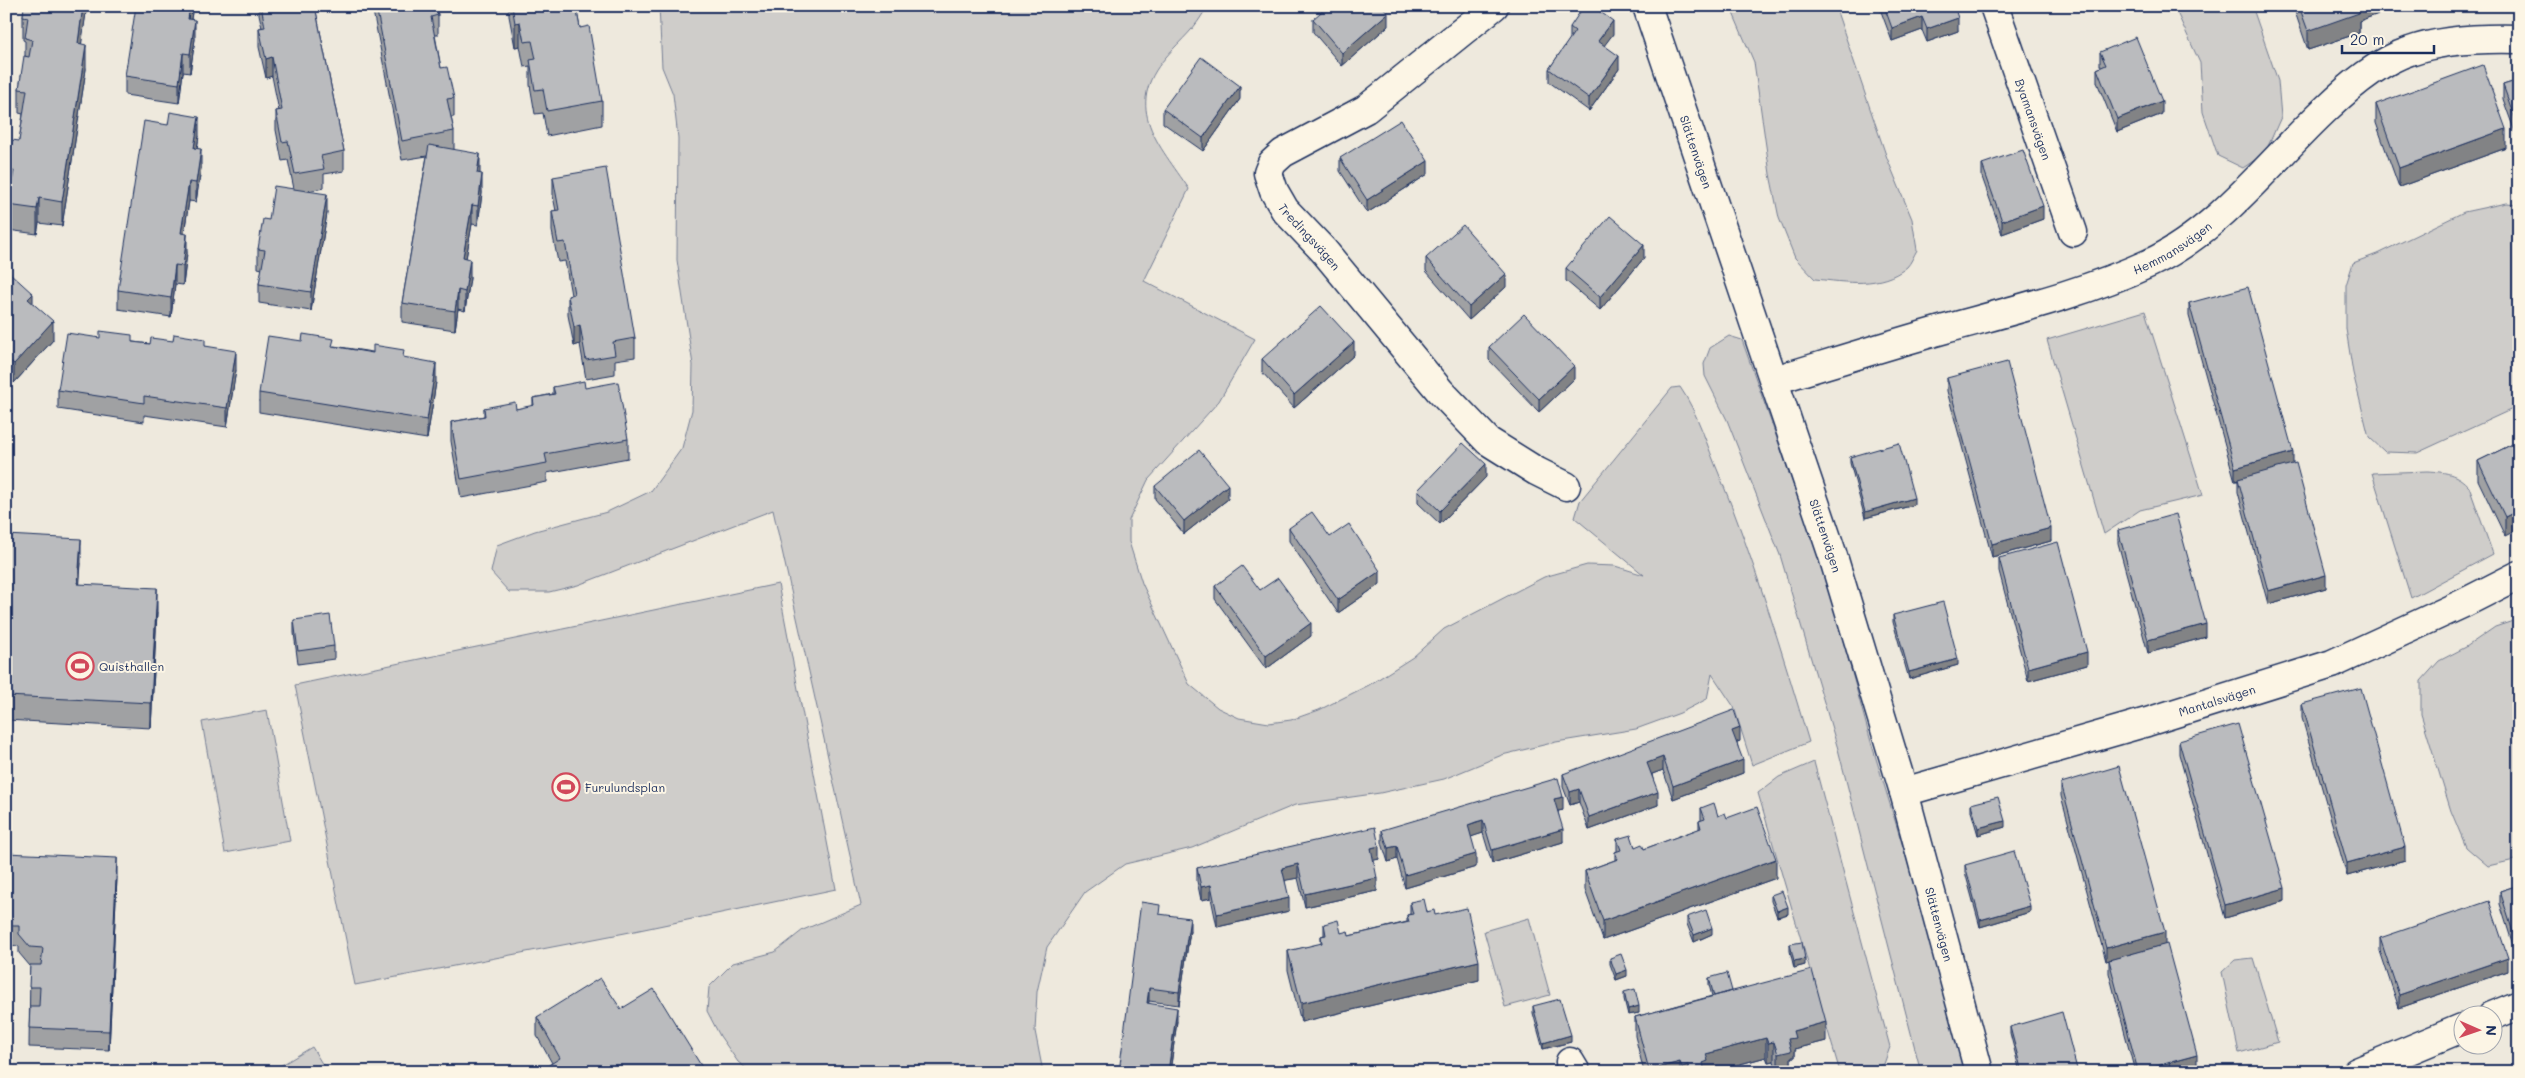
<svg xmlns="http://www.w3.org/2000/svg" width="2525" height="1078" viewBox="0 0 2525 1078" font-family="Mali,sans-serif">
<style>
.green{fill:#cfcdca;stroke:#757e94}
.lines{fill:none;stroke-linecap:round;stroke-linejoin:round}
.minor-casing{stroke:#1b2f5e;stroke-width:31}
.minor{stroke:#fcf5e5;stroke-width:28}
.wall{fill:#a0a1a3;stroke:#1b2f5e}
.shaded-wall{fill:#828385;stroke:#1b2f5e}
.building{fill:#babbbe;stroke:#1b2f5e}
.labels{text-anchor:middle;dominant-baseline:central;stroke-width:4;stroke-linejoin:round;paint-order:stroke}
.street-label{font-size:12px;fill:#1b2f5e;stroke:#fcf5e5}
.poi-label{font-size:12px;fill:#1b2f5e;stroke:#fcf5e5;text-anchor:start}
</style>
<rect width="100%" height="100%" fill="#eee9dd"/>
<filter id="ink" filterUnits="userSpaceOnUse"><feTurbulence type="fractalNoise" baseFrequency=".02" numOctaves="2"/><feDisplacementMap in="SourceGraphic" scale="10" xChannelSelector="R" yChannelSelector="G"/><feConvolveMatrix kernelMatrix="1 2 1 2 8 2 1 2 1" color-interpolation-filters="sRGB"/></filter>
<g filter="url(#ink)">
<path class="green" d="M659,6H1207C1196,29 1182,38 1166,57C1122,108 1159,144 1189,189L1144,281L1255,339L1219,401L1148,480L1129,520V542L1142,583L1168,639L1189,684L1218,708L1239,718L1269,723L1291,720L1319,710L1369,685L1413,657L1444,629L1544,577L1587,565L1615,566L1644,575L1575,518L1580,501L1672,388L1680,387C1698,413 1707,446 1719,474C1755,562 1782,652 1809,742L1752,765L1734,707L1712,674L1707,699L1680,713L1636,729L1556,742L1502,755L1444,779L1380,793L1295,805L1192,848L1125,864L1085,892L1047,947L1037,992L1035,1031L1043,1072H751L738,1062L720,1036L707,1011L709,987L733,963L775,952L803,930L861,905L773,510L578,585L549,592H509L491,572L497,545L535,531L607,512L651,491L682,448L692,410L693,365L677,260L678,138L673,94L662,67Z
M1730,6H1835L1887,158L1912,219L1917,250C1914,255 1911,263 1907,267C1881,289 1845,282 1815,279L1795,258L1779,218L1770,174L1754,62Z
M2174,6H2252L2278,81L2281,117L2265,153L2243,168L2218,156L2203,112L2200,63Z
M2506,203L2519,204V406L2417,453L2385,452L2369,437L2353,373L2346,329V285L2353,263L2377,254L2464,212Z
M2145,311L2203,495L2140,510L2104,534L2047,340Z
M1729,336L1742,340L1824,571L1871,742L1962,1040L1970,1072H1921L1838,749L1780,555L1727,420L1705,376L1704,364L1710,348Z
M2427,471C2444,472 2457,473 2469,487L2493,554L2411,598L2372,473Z
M778,584L836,889L625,933L355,985L295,685Z
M2516,620L2519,622V859L2488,866L2466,847L2451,811L2421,714V681L2439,661L2466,647L2495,627Z
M267,710L290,841L225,853L202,722Z
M1814,762L1890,1047L1884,1064L1867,1071L1840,1072L1758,793L1779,777Z
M1529,918L1550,995L1505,1007L1484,931Z
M2253,958L2278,1042L2239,1053L2222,972L2235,960Z
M312,1047L327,1072H270Z"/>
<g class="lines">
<g class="minor-casing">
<g id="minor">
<path id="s1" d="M1494,6L1366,109L1283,153L1272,163L1268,173L1274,191L1285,210L1324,251L1440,391L1488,441L1536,471L1566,486"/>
<path id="s2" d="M1647,6L1832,553L1904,792L1979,1072"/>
<path id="s3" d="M1994,6L2073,232"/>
<path id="s4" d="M1775,380C1831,363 1888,345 1945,329C2014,310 2085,293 2150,263C2219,231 2272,159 2327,108C2350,86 2379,61 2410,51C2443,39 2484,38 2519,39"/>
<path id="s5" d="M1904,792L2147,722L2332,664L2464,603L2519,575"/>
<path d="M2492,1016L2519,1005"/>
<path d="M1570,1062L1576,1072"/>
<path d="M2357,1072L2462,1028"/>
</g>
</g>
<use href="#minor" class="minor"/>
</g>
<path class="wall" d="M24,6H87L81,44L86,69L62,226L39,223L37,234L8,230V205L10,195H7V170L19,141L23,114L19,113V89L25,56V41L23,40V16Z
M193,6L191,19L195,39L190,73L183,72L179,103L125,95V76Z
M259,6H315L344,151V171L324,174V188L308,191L327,213L311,311L259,303V284L262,269L258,268V249L269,220L294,189L288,160L282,161L276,130V111H279L272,76L266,78L259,47V28H262L259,14Z
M372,6H436L438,15V35H435L441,68L454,98V117H451L454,131V150L480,174L482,193L478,225L472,224L466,258L470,278L465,311L458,309L455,330L402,322V303L427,156L402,160Z
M509,6H576L580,28L602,101V125L547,136L543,113L535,114L530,85V66L524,67L520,46L515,47L509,16Z
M1879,6H1954L1958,31L1927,42L1922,30L1892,41Z
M2293,6H2400L2359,21V33L2308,50Z
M1313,19L1388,26L1342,66L1313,32Z
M1570,27L1613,34L1604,45L1619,69L1589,111L1549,82V69L1570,39Z
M2100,52L2162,114L2117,132L2097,82V69L2101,67L2100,65Z
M2519,80V143L2503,99V85Z
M1240,99L1203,151L1163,123V109Z
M2376,104L2506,148L2399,187L2376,123Z
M199,136L197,149L201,168L196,202L189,201L184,234L187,253L183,285L175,284L171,317L118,309V290Z
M1340,158L1428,174L1367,213L1340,171Z
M1982,164L2043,219L2002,234L1982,177Z
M553,177L635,338V357L615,360V374L586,379L580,344L574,346L568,315V296L571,295L565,261L558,262L552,231V211H556L553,196Z
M1426,258L1506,287L1469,320L1426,271Z
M1644,258L1600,310L1566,281V268Z
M6,277L33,303L53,340L14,383L6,376Z
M2189,303L2293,464L2326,588L2268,604L2238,492V481H2235L2189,316Z
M100,338L150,344L205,346L236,370L227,427L144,415V422L58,409V390Z
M334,346L404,357L436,382L427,439L259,412V393Z
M1489,347L1574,379L1539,412L1489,360Z
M1354,355L1294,408L1262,372V359Z
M1947,378L2051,541L1992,557L1947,391Z
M553,387L585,388L628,439V458L547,473V482L461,498L451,441V422L484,416V408L516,409L533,406V398L553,394Z
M2519,441L2505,536L2478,480V461Z
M1850,457L1914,505L1865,518L1850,463Z
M1486,477L1440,524L1418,503V490Z
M1155,486L1228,499L1184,534L1155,499Z
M1289,528L1330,537L1380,584L1338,613L1289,541Z
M2118,530L2206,637L2148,653L2118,543Z
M6,535L81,563L79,584L157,612L151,728L6,720Z
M1999,558L2087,665L2028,681L1999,571Z
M1215,586L1260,590L1311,636L1266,669L1215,599Z
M1893,615L1958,665L1909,679L1893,622Z
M294,620L334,646V659L298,664L294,633Z
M2302,704L2405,860L2347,876L2302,718Z
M1740,741L1737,742L1743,773L1673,799L1663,770L1652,774L1658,805L1589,830L1579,802L1570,805L1563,787V774Z
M2179,741L2285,901L2225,918L2179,754Z
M2061,783L2165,945L2197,1068L2182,1072H2135L2109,973V960L2106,961L2061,796Z
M1971,804L2005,827L1978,835L1971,811Z
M1701,808L1718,816L1727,818L1776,878L1603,940L1585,890V871L1615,860V852H1617V839L1635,847L1644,849L1699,829V821H1701Z
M1563,810L1558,811L1563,842L1492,863L1483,833L1476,835L1471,837L1476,867L1405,888L1397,859L1388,862L1382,843V830Z
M6,853L117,877L109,1050L29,1047L30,966L19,953V946L6,945Z
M1379,859L1373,860L1377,891L1305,907L1298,878L1285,880L1289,911L1217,927L1211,898L1201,900L1197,881V868Z
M1965,865L2030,912L1980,927L1965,872Z
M2519,885L2518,961L2500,904V891Z
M1771,895L1788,914L1777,917L1771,901Z
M1410,902L1435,915L1479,980L1301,1022L1288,970V951L1321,944V936L1324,935V924L1341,933L1349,936L1407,922V915L1410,914Z
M1160,914L1190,931L1179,1005L1149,1001L1148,1004L1177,1021L1170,1072H1119Z
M1687,917L1712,934L1694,942L1687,924Z
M2380,938L2508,971L2399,1008L2380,951Z
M1790,944L1805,965L1794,968L1790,951Z
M1610,958L1627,976L1616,980L1610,964Z
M1709,978L1732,991L1826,1041L1795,1049V1057H1791V1070L1783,1072H1777L1774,1061L1768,1062L1766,1057L1711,1072H1644L1635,1036V1017L1712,996L1709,985Z
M1624,992L1639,1013L1628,1015L1624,999Z
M1533,1006L1571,1042L1543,1049L1533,1013Z
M621,1009L705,1072H543V1069L552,1063L537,1036V1017Z
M2010,1027L2077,1072H2020L2010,1033Z"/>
<path class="shaded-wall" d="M83,6H87L78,68V43Z
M190,6H193L188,38V19Z
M2355,6H2400L2359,21V33L2308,50V31Z
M1388,13V26L1342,66V53Z
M1922,17V30L1892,41V28Z
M1958,18V31L1927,42V29Z
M195,20V39L190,73V54Z
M1613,21V34L1598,54V41Z
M520,22V46L515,47V23Z
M86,45V69L62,226V202Z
M183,53V72L179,103V84Z
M1619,56V69L1589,111V98Z
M272,57V76L266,78V59Z
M1240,86V99L1203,151V138Z
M2162,101V114L2117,132V119Z
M199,117V136L194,167V148Z
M2506,129V148L2399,187V168Z
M201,149V168L196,202V183Z
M480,154V173L477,192V173Z
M1428,161V174L1367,213V200Z
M482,174V193L478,225V206Z
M189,182V201L181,252V233Z
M327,194V213L311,311V292Z
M39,198V223L37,234V209Z
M472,205V224L463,276V257Z
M2043,206V219L2002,234V221Z
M187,234V253L183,285V266Z
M1644,245V258L1600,310V297Z
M470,259V278L465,311V292Z
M175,265V284L171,317V298Z
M1506,274V287L1469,320V307Z
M458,290V309L455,330V311Z
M33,294V313L28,299Z
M53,321V340L14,383V364Z
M580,325V344L574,346V327Z
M1354,342V355L1294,408V395Z
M236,351V370L227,427V408Z
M436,363V382L427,439V420Z
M1574,366V379L1539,412V399Z
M2293,452V465L2235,481V468Z
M1486,464V477L1440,524V511Z
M1228,485V499L1184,534V521Z
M1914,498V505L1865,518V512Z
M2519,510V529L2505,536V517Z
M2051,528V541L1992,557V544Z
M81,539V563L78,609V584Z
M1380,571V584L1338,613V600Z
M2326,575V588L2268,604V591Z
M157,588V612L151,728V703Z
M1311,623V636L1266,669V656Z
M2206,624V637L2148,653V640Z
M2087,652V665L2028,681V668Z
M1958,659V665L1909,679V672Z
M1740,728V741L1732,744V731Z
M1663,757V770L1647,776V763Z
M1743,760V773L1673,799V786Z
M1579,789V802L1570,805V792Z
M1658,792V805L1589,830V817Z
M1563,797V810L1554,812V799Z
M1483,820V833L1468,838V825Z
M2005,821V827L1978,835V828Z
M1563,829V842L1492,863V850Z
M1379,846V859L1371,861V848Z
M1397,846V859L1388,862V848Z
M2405,847V860L2347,876V863Z
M1476,854V867L1405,888V875Z
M117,858V877L109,1050V1031Z
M1776,859V878L1603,940V921Z
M1298,864V878L1282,881V868Z
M1377,878V891L1305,907V894Z
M1211,885V898L1201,900V887Z
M2285,888V901L2225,918V905Z
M1289,898V911L1217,927V914Z
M2030,906V912L1980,927V920Z
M1788,907V914L1777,917V911Z
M1190,918V931L1179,1005V992Z
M1712,928V934L1694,942V935Z
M2165,932V945L2106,961V948Z
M2518,948H2519V961H2518Z
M2508,958V971L2399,1008V995Z
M1805,959V965L1794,968V961Z
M1479,961V980L1301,1022V1003Z
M1627,970V976L1616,980V974Z
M1149,988V1001L1147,1017V1003Z
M1639,1006V1013L1628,1015V1009Z
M1177,1008V1021L1170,1072H1168Z
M1826,1022V1041L1795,1049V1057H1791V1070L1783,1072H1778V1054L1788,1039L1793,1031Z
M1571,1035V1042L1543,1049V1043Z
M1766,1038V1057L1711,1072H1703V1063L1706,1054Z
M1774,1042V1061L1768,1062V1043Z
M2197,1055V1068L2182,1072H2138V1071Z
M1680,1062V1072H1649V1070Z
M1688,1065V1072H1682V1067Z
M2077,1069V1072H2067Z"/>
<path class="building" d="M24,6H83L78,43L86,45L62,202L39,198L37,209L8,205L14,171L7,170L12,140L19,141L27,90L19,89L24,56L29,57L32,40L25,38L28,17L23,16Z
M136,6H190L188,19L195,20L190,54L183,53L179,84L125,76Z
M261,6H315L344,151L321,156L324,169L295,174L288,141L282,142L276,111L282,110L272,57L266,59L259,28L265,27Z
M376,6H436L438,15L431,17L441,68L447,67L454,98L447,99L454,131L402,141Z
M512,6H576L580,28L589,26L602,101L547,111L543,89L535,90L530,60L536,59L532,41L524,42L520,22L515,23Z
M1328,6H1382L1388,13L1342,53L1313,19Z
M1584,6H1592L1613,21L1598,41L1619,56L1589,98L1549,69L1575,31L1570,27Z
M1884,6H1954L1958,18L1927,29L1922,17L1892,28Z
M2299,6H2356L2359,13L2308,31Z
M2136,37L2162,101L2117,119L2097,69L2106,65L2100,52Z
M1201,57L1240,86L1203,138L1163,109Z
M2483,65L2506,129L2399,168L2376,104Z
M2519,80V130L2503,85Z
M170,112L199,117L194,148L201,149L196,183L189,182L181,233L187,234L183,266L175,265L171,298L118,290L144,121L168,125Z
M1401,120L1428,161L1367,200L1340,158Z
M429,145L480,154L477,173L482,174L478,206L472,205L463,257L470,259L465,292L458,290L455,311L402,303Z
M2023,150L2043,206L2002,221L1982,164Z
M606,168L635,338L613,342L615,355L586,360L580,325L574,327L568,296L574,294L565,242L558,243L552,211L559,210L553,177Z
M274,186L327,194L311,292L259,284L265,250L258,249L263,219L269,220Z
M1610,216L1644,245L1600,297L1566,268Z
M1463,225L1506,274L1469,307L1426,258Z
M10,273L33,294L28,299L53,321L14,364L6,357V277Z
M2248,287L2293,452L2235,468L2189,303Z
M1321,306L1354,342L1294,395L1262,359Z
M1524,314L1574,366L1539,399L1489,347Z
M100,331L132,335V342L150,344L151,338L173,341L174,334L205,339V346L236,351L227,408L144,396V403L58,390L67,333L100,338Z
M303,334L334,339L332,346L373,353V345L404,350L403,357L436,363L427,420L259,393L268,336L302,341Z
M2007,362L2051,528L1992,544L1947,378Z
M584,381L585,388L618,382L628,439L545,454L547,463L461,479L451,422L485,416L484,408L515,402L516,409L534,405L533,398L555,394L553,387Z
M2519,441V510L2505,517L2478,461Z
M1463,443L1486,464L1440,511L1418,490Z
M1899,443L1914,498L1865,512L1850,457Z
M1199,450L1228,485L1184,521L1155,486Z
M2296,463L2326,575L2268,591L2238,479Z
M1312,512L1330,537L1349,524L1380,571L1338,600L1289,528Z
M2176,514L2206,624L2148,640L2118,530Z
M6,535L81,539L78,584L157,588L151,703L6,696Z
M2058,542L2087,652L2028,668L1999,558Z
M1242,566L1260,590L1278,578L1311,623L1266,656L1215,586Z
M1943,602L1958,659L1909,672L1893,615Z
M330,615L334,646L298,651L294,620Z
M2361,688L2405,847L2347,863L2302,704Z
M1734,710L1740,728L1732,731L1743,760L1673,786L1663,757L1647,763L1658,792L1589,817L1579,789L1570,792L1563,774Z
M2238,724L2285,888L2225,905L2179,741Z
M2119,766L2165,932L2106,948L2061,783Z
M1558,778L1563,797L1554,799L1563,829L1492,850L1483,820L1476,822L1468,825L1476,854L1405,875L1397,846L1388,848L1382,830Z
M1998,797L2005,821L1978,828L1971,804Z
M1714,803L1718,816L1725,813L1727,818L1757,807L1776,859L1603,921L1585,871L1618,859L1615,852L1621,850L1617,839L1631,835L1635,847L1642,844L1644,849L1701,828L1699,821L1705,819L1701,808Z
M1375,827L1379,846L1371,848L1377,878L1305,894L1298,864L1282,868L1289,898L1217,914L1211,885L1201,887L1197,868Z
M2014,851L2030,906L1980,920L1965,865Z
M6,853L117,858L109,1031L29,1028L30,1006H39L40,987H29L30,965H41L43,948L30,947L19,934V926H6Z
M2519,885V948H2518L2500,891Z
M1782,891L1788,907L1777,911L1771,895Z
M1424,899L1427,912L1434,910L1435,915L1467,908L1479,961L1301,1003L1288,951L1322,943L1321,936L1326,935L1324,924L1338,920L1341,933L1348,931L1349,936L1409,922L1407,915L1413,914L1410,902Z
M2489,901L2508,958L2399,995L2380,938Z
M1141,902L1160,905L1159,914L1190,918L1179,992L1149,988L1147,1003L1177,1008L1168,1072H1119Z
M1706,910L1712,928L1694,935L1687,917Z
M1802,942L1805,959L1794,961L1790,944Z
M2167,944L2197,1055L2138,1071L2109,960Z
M1621,954L1627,970L1616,974L1610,958Z
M1812,970L1826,1022L1793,1031L1795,1038L1788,1039L1791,1051L1778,1054L1774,1042L1768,1043L1766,1038L1706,1054L1708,1061L1703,1063L1705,1072H1690L1688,1065L1682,1067L1680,1062L1649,1070L1635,1017Z
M1727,973L1732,991L1714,996L1709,978Z
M600,978L621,1009L654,989L705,1072H544L543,1069L560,1058L537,1017Z
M1635,989L1639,1006L1628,1009L1624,992Z
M1560,999L1571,1035L1543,1043L1533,1006Z
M2062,1012L2077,1069L2067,1072H2022L2010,1027Z"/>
</g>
<defs>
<g id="stadium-ring" transform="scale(1.4375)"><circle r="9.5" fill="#fcf5e5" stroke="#d1495b" stroke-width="1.5"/><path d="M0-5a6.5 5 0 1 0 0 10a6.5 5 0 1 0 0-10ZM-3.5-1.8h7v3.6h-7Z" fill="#d1495b"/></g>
</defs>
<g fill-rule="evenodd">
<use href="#stadium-ring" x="80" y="666"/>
<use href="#stadium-ring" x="566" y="787"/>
</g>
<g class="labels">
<g class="street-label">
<text stroke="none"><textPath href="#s3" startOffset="120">Byamansvägen</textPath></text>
<text stroke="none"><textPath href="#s2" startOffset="154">Slättenvägen</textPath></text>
<text stroke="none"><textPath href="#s1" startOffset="361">Tredingsvägen</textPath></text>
<text stroke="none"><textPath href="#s4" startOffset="420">Hemmansvägen</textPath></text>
<text stroke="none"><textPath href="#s2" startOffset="559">Slättenvägen</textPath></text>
<text stroke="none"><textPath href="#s5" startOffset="326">Mantalsvägen</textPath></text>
<text stroke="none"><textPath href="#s2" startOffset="964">Slättenvägen</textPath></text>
</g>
<g class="poi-label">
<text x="99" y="666">Quisthallen</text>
<text x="585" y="787">Furulundsplan</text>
</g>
</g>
<rect width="2525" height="1078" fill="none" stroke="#fcf5e5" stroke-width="25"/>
<rect x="12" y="12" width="2500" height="1053" fill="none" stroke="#1b2f5e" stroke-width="2" filter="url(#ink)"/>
<g transform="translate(2478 1030) rotate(92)"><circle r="24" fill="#fcf5e5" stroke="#a2a6af"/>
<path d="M0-4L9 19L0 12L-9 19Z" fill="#d1495b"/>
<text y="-8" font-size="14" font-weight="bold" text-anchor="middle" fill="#1b2f5e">N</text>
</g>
<path d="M2342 45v8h92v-8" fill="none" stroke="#1b2f5e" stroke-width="2.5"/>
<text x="2350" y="45" font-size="15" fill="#1b2f5e" stroke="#fcf5e5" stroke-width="4" paint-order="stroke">20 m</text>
</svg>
